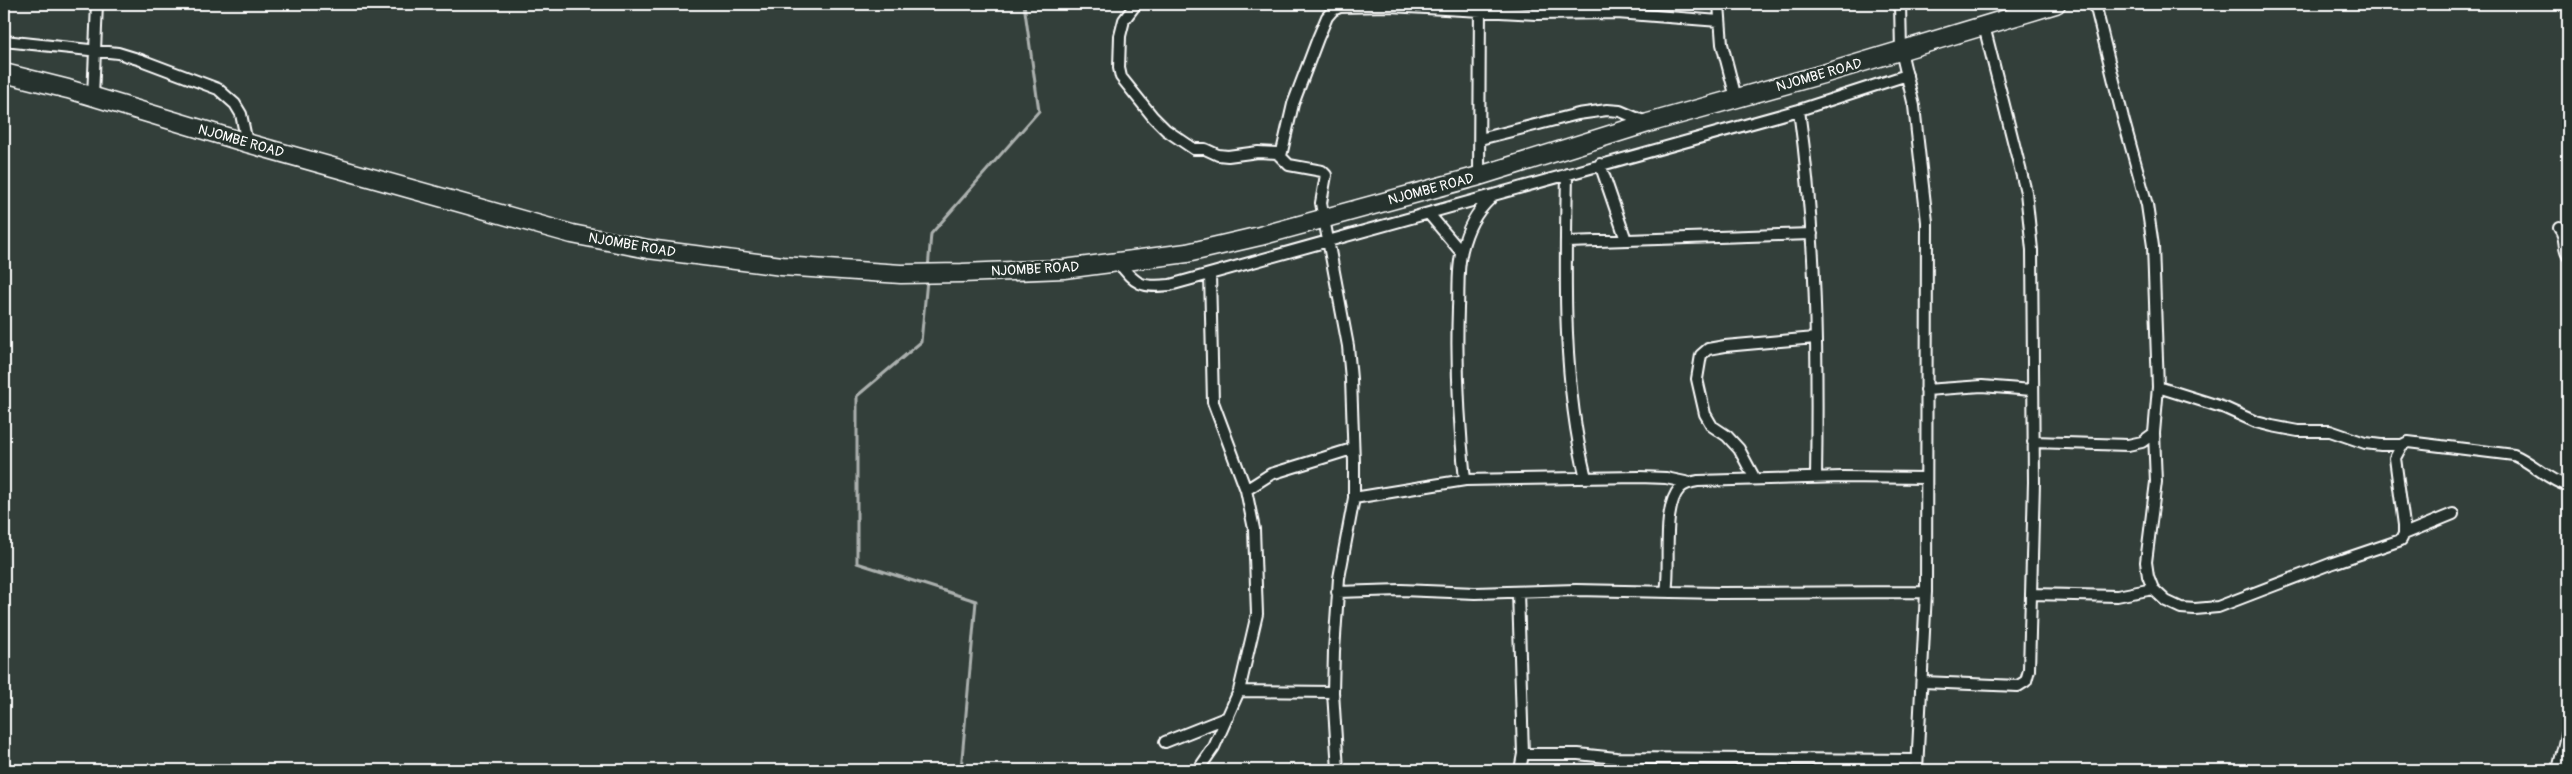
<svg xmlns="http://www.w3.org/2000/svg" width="2572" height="774" viewBox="0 0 2572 774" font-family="Pangolin,sans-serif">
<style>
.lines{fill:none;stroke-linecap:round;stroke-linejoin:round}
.stream{stroke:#abb0ae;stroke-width:3}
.street-casing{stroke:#fff;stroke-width:14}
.highway-casing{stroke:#fff;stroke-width:21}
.street{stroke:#26332d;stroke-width:10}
.highway{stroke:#26332d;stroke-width:18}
.labels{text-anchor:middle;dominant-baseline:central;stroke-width:5;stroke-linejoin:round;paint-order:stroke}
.street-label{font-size:14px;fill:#fff;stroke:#26332d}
</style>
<rect width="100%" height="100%" fill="#333f3a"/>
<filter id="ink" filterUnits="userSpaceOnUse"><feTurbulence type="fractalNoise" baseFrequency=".02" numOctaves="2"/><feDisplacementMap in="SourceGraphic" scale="10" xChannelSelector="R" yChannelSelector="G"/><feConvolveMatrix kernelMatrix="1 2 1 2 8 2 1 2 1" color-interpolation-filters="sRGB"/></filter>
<g filter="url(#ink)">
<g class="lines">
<path class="stream" d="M928,269L931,234L1039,111L1024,4
M927,280L921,342L857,396V563L976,601L961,770"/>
<g class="street-casing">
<path id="street" d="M1136,4L1124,20L1120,36L1119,68L1121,77L1153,117L1166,130L1194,149H1205L1218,155L1228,156L1258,152L1277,153L1289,165L1322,171L1326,175L1321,203L1348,346L1351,379L1354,462V498L1339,578L1334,651L1333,692L1338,770
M1719,4L1722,44L1736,98
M1900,4L1901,51L1914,106L1927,222L1926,592L1917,770
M4,41L118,53L141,60L218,89L235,104L241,114L247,143
M93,97L97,4
M1799,110C1816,231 1818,355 1816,478
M1480,139L1578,114L1607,110L1620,111L1648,123
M1281,156L1293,104L1318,38L1327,17L1333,10L1340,7L1389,6L1536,14L1617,13L1719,21
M1600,164L1626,240
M1567,174C1565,275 1562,380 1586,478
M1479,176L1480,4
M1429,214L1461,252
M2559,228C2567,237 2562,246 2568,255
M1567,242L1812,234
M1118,262C1136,285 1141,288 1170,285L1799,110L1907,75
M2158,387L2225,408L2256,422L2272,426L2298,431H2330L2365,443L2381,445H2402
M1926,390L1982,386L2032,390
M2154,433L2156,482L2146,562L2148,576L2153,589L2166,601L2181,608L2195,609L2218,607L2330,564L2401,540L2404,534V525L2395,458L2402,445L2408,442L2514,455C2533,463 2548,480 2568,486
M2033,442L2128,445L2142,442L2154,433L2158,387L2153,246L2147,205L2123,118L2095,4
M1755,479L1739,449L1727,436L1712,426L1705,414L1697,379L1701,355L1708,349L1725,346L1815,338
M1465,480C1459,423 1456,366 1458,308C1459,289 1457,269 1462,250C1467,229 1475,213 1491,198
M1246,490L1271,474L1352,449
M1354,498L1465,480L1639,477L1666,478L1690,483
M2404,534L2453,514
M1337,592L1401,590L1475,593L1576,590L1720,593L1926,592
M1518,592L1523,754H1578L1616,758L1916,760
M1666,592C1671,564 1661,508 1680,488C1685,483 1692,482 1698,481L1842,477L1926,478
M2031,594L2117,596L2153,589
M1923,682L2018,686L2026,681L2029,670L2034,482L2032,250L2026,192L1984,26
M1239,691L1333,692
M1165,742L1228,717
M1198,770L1214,747L1239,691L1257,614L1254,529L1246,490L1213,402L1210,274
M1520,770L1523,754
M2558,770L2568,727"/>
</g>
<g class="highway-casing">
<path id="highway" d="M4,73L68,89L247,143L572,234L648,249L782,266L901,274L962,273L1064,269L1118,262L1187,253L1260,236L1479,176L1648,123L1823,74L2056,4"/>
</g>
<use href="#street" class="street"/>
<use href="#highway" class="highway"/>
</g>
</g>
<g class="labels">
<g class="street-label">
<text transform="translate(1819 75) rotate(-16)">NJOMBE ROAD</text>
<text transform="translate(241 141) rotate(16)">NJOMBE ROAD</text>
<text transform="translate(1431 189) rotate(-15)">NJOMBE ROAD</text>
<text transform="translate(632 245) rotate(10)">NJOMBE ROAD</text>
<text transform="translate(1035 269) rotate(-3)">NJOMBE ROAD</text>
</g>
</g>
<rect width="2572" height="774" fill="none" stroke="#26332d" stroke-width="20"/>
<rect x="10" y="10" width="2552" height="754" fill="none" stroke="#fff" stroke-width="2" filter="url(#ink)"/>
</svg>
